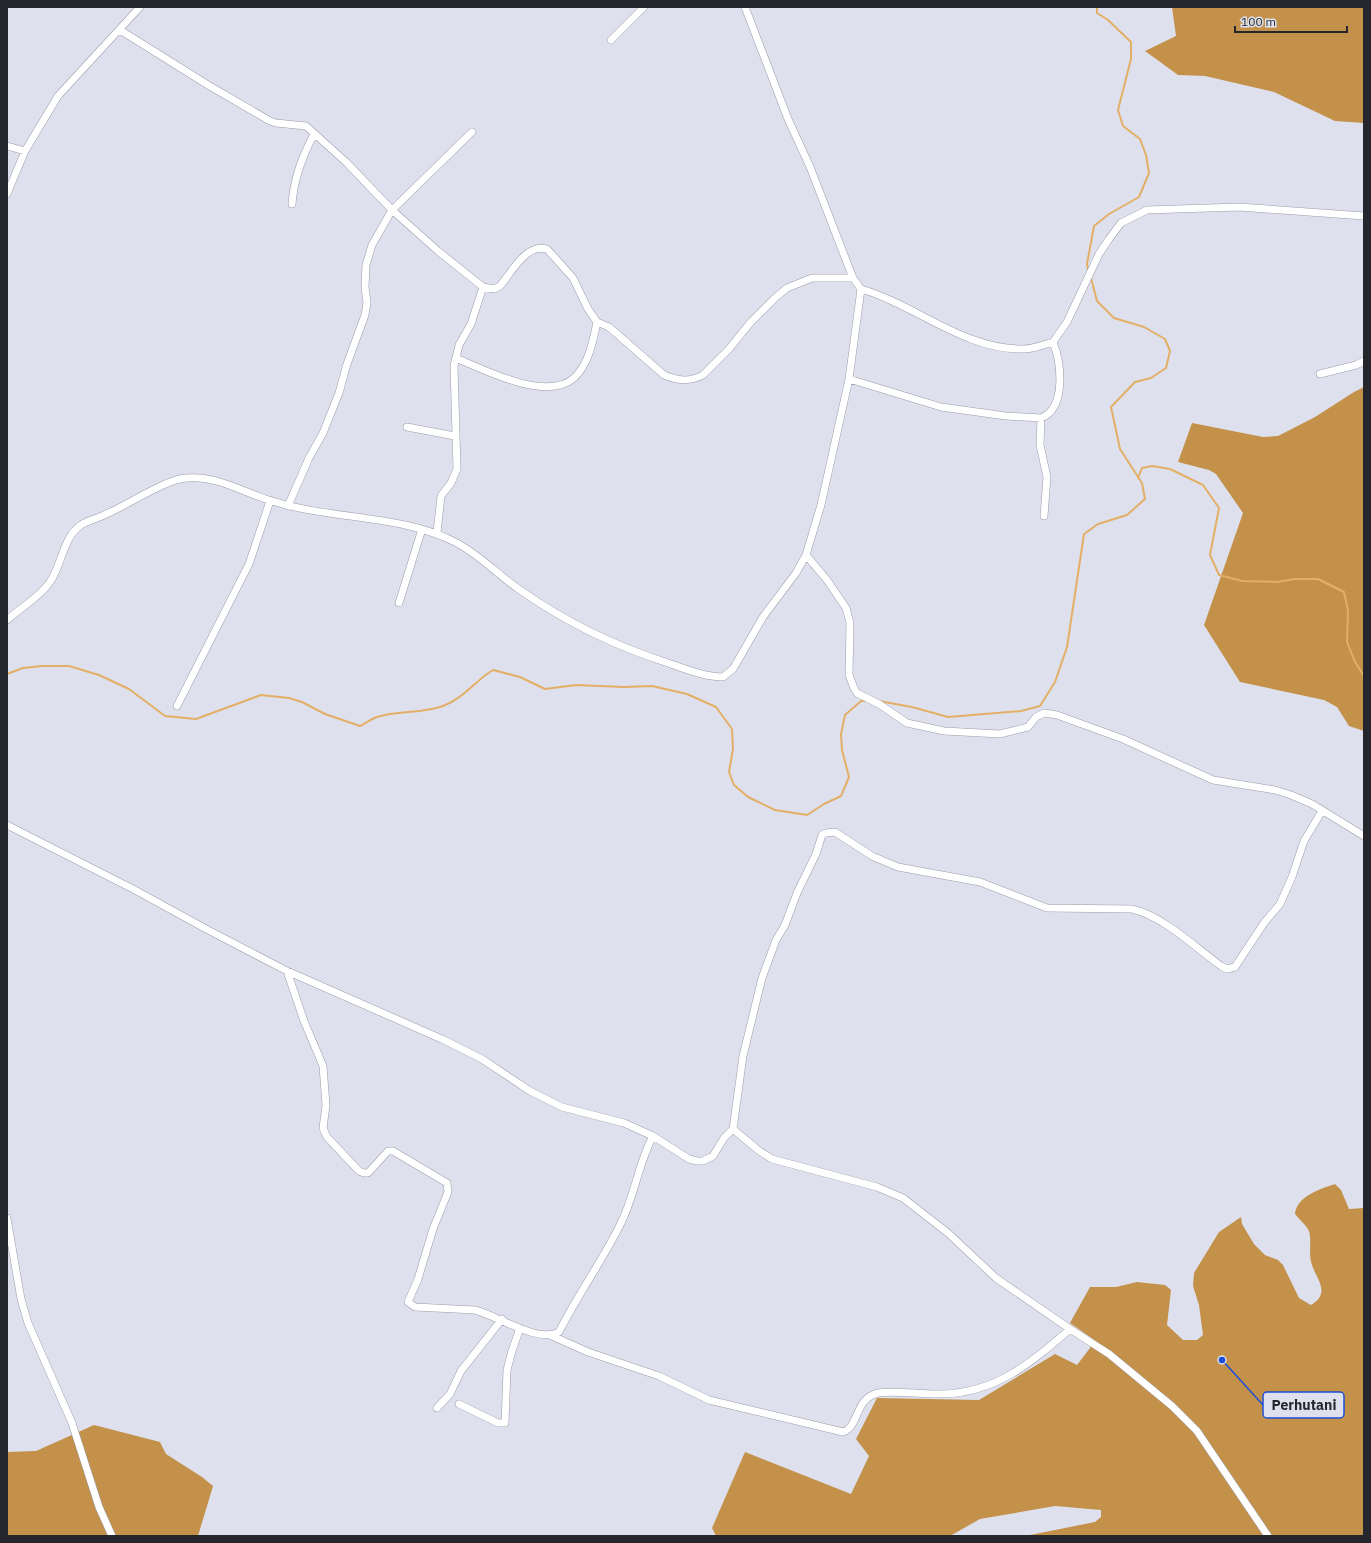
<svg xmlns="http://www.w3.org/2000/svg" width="1371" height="1543" viewBox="0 0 1371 1543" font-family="'IBM Plex Sans',sans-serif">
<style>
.forest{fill:#c39149}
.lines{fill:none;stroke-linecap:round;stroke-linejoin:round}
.stream{stroke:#e3af67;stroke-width:2}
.minor-casing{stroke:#9a9ca8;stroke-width:8}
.minor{stroke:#fff;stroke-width:7}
.leader{fill:none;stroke:#1d4ed8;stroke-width:1.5}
.callout-dot{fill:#1d4ed8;stroke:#dee1ed;stroke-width:1.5}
.callout{fill:#dee1ed;stroke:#1d4ed8;stroke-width:1.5}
.callout-label{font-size:14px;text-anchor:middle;font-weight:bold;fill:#25262b}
</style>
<rect width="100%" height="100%" fill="#dee1ed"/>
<path class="forest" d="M1172,7H1364V123L1335,121L1274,92L1205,76L1178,75L1145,51L1176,36Z
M1364,387V731L1349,726L1337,707L1324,700L1240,682L1204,625L1243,513L1216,474L1209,470L1178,462L1192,423L1263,437L1278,436L1315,417L1354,392Z
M1335,1184L1341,1190L1349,1209L1364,1208V1536H1025L1095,1522L1101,1517V1510L1055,1506L980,1519L950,1536H716L712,1528L745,1452L851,1494L869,1456L856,1439L877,1398L979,1400L1055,1354L1077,1365L1090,1348L1093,1339L1070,1323L1090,1287H1116L1137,1282L1165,1285L1171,1290L1167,1325L1183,1340H1197L1203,1335L1199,1305L1193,1286L1194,1273L1219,1232L1241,1217L1242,1224L1254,1244L1265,1255L1278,1260L1283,1265L1299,1298L1311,1305C1331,1293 1317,1280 1312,1265C1308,1255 1312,1241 1309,1231C1306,1225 1299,1219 1295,1214C1297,1196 1320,1189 1335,1184Z
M94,1425L160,1442L166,1454L202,1477L213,1486L198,1536H7V1452L36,1451Z"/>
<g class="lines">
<path class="stream" d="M1088,270L1087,264L1094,226L1109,214L1139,197L1149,173L1146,155L1140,139L1123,126L1118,110L1131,59V42L1108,20L1097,13V7
M1138,478L1142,468L1152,466L1170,469L1203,485L1219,508L1210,555L1219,575L1242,581L1277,582L1295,579H1318L1344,592L1348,611L1347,642L1355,662L1364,676
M7,674L23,668L42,666H69L99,675L129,689L165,716L196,719L261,695L289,698L302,702L325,714L360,726C366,723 371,719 377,717C398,710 422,714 443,706C463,699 476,680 493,670L520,677L545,689L576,685L624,687L652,686L687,694L716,707L732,729L733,749L729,772L734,785L748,797L775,810L807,815L824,804L841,796L849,777L842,750L841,734L845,715L861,701H866
M879,701L912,707L948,717L1021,711L1040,706L1055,682L1067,647L1084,534L1098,524L1127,515L1145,499L1142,483L1120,449L1111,407L1135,382L1151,378L1166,368L1170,351L1165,339L1144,327L1114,318L1097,301L1091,278"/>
<g class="minor-casing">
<path id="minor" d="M745,7L788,119L810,167L853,278L861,289
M120,30L208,85L270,121L276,123L306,126L346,162L392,210L438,251L483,287L494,289L500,286C512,272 526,243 547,249L573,278L588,309L597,322L609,327L664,375C678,381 690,382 703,375L729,349L750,323L776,297L787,288L812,278H853
M611,40L644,7
M7,146L25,151
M7,194L25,151L58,96L140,7
M292,204C294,178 302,157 314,134
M456,358C484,370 547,402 574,378C589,364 593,341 597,322
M1320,374L1356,365L1364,361
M849,379L941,407L1006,416L1041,418C1067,408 1061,362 1053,342
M1041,418L1040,445L1047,477L1044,516
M407,427L455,436
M288,506L309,458L323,433L339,393L347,364L365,315L367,303L365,287L366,265L372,245L392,210L472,132
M437,533L441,496L451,483L457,469L454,366L459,345L471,324L483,287
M806,555L827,580L846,608L850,623L849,675L854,688L857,693L879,704L907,723L944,731L1000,734L1028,727L1036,717L1044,713L1057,715L1123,739L1213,780L1275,790L1291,795L1312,804L1364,836
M399,603L422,529
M7,620C21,607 39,598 50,582C62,565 63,537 81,525C88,520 97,519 104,515C126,506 164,480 186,478C216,475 242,492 269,500C328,520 403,514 457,543C481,556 498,575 520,590C569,624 615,646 671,664C688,670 706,677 723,677L733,669L763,617L796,573L806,555L821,505L849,379L861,289C916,305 964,350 1023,349C1033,349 1043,345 1053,342L1067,322L1099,254L1109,239L1121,223L1147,210L1239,207L1364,216
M177,706L249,564L270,501
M7,825L135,890L208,930L287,971L444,1040L482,1059L530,1091L562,1107L624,1123L653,1136L689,1159L697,1161H703L713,1156L724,1138L733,1129L758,1150L772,1159L877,1187L903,1198L948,1233L996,1278L1070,1329L1109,1354L1172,1406L1197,1431L1268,1536
M287,971L304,1021L323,1066L326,1105L323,1128L327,1137L359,1171L364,1173H368L388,1151H393L447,1183L448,1192L433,1229L418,1279L408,1302L415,1307L475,1310C496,1315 539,1344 559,1332C578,1294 603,1260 621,1223C635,1195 638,1164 653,1136
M733,1129L743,1056L762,978L776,940L785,925L797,893L816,854L822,835L826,833L835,832L872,856L898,867L980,882L1047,908L1132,909C1163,916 1195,947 1221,966L1227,969L1235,967L1264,923L1280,904L1292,877L1304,841L1322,811
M7,1218L21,1299L28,1323L72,1423L99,1507L112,1536
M550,1335L588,1352L659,1376L709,1400L843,1432C860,1426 854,1399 878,1393C894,1390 924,1395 942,1394C996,1393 1031,1363 1070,1329
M459,1404L498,1423H505L507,1370L512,1351L520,1328
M437,1408L450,1394L461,1371L502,1319"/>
</g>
<use href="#minor" class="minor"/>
</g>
<path class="leader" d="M1222 1360L1263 1405"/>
<circle class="callout-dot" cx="1222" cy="1360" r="4"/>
<rect class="callout" x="1263" y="1392" width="81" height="26" rx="4"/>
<g class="callout-label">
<text x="1304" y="1410">Perhutani</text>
</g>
<rect width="1371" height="1543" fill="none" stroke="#25262b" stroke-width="16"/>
<path d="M1235 26v6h112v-6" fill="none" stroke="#25262b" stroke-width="2"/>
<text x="1241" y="26" font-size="12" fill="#25262b" stroke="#dee1ed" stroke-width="3" paint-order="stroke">100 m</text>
</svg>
